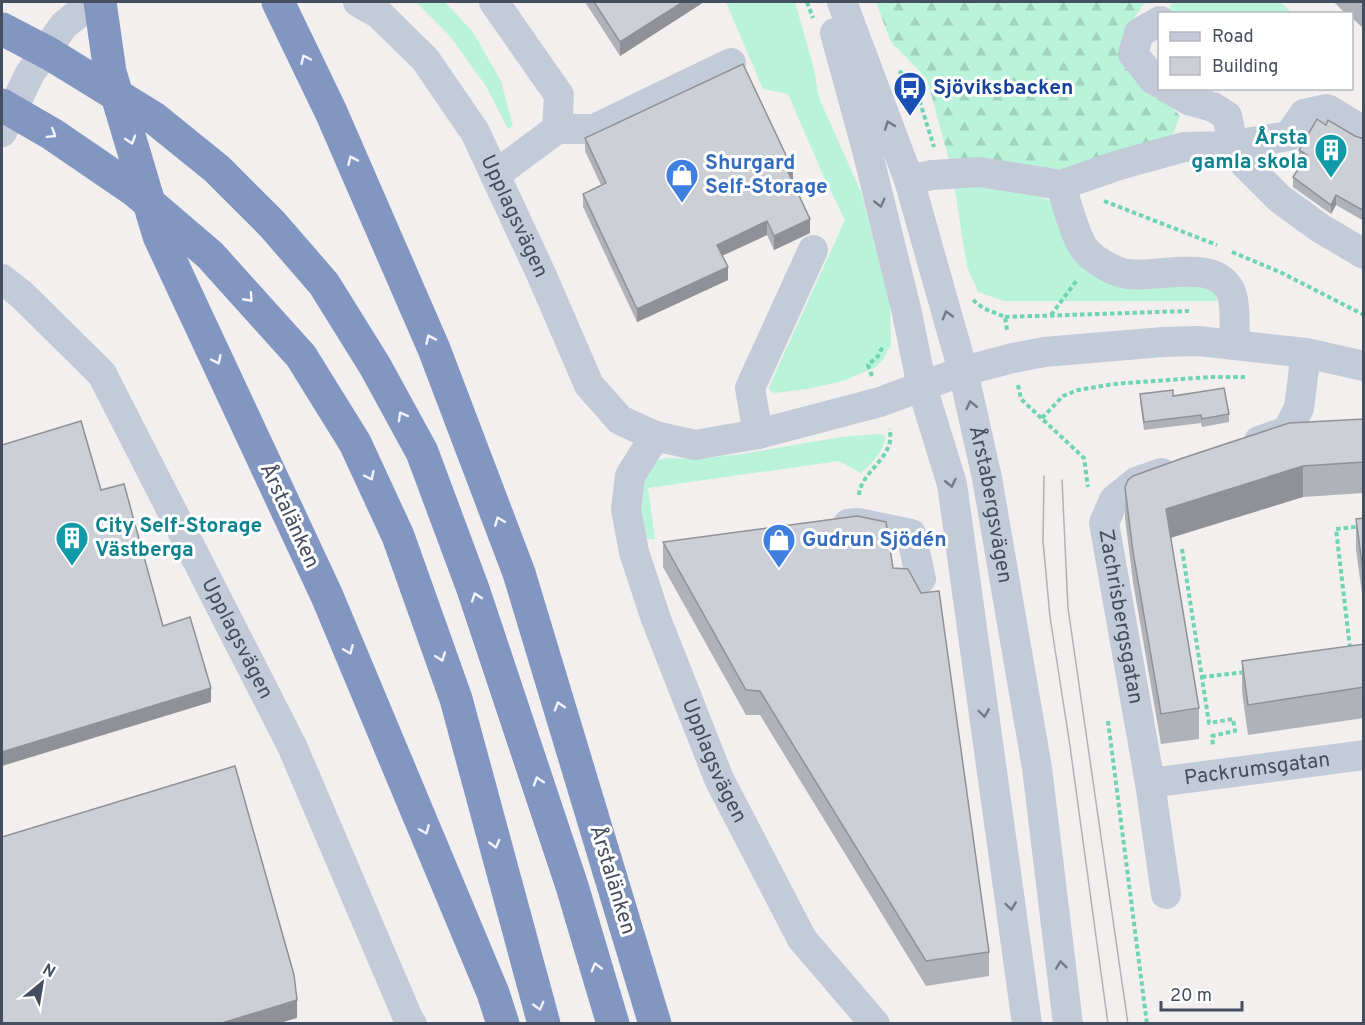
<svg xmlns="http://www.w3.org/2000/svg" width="1365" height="1025" viewBox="0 0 1365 1025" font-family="Overpass,sans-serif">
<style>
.grass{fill:#b9f3da}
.forest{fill:url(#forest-firs)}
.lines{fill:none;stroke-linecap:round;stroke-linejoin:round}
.path{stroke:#6ed4b4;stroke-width:4;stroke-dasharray:4.5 3;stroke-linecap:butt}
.minor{stroke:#c4cbd8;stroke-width:30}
.highway{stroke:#8296c2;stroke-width:33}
.tram{stroke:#b0b2ba;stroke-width:1.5}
.wall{fill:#b0b2b9}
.shaded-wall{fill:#909196}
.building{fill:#cdcfd7;stroke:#909196;stroke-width:1.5}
.oneway{stroke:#f2f4f9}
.oneway2{stroke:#717a89}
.labels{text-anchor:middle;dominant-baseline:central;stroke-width:6;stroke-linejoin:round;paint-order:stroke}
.transit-label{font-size:21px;font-weight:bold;fill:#164399;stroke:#fff;text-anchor:start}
.culture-label{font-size:21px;font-weight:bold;fill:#0d838f;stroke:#fff;text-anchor:end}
.shop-label{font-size:21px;font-weight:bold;fill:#366cbe;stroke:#fff;text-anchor:start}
.street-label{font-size:21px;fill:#454e5e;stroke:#fff}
</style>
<defs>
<pattern id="forest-firs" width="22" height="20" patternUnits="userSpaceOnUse" patternTransform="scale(1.5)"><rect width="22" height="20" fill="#b9f3da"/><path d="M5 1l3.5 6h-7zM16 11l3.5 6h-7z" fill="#a0d2be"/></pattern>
</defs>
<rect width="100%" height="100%" fill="#f2efee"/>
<path class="grass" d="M416,2H445L473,32L501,81L513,126L508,129L486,86L449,35Z
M726,2H795L814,69L819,98L861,192L890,304L891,345L884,358L876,367L843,381L808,389L774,393L769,389L772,380L845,220L824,177L788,94L763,89Z
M1173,2H1280L1292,13L1170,14L1168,10Z
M954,184L1008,185L1059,204L1079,256L1214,287L1217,301H1004L978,292L967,267Z
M877,434L885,435C885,451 872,463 861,473L839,461L648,488L655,539H648L641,527L637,489L651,462L667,458L698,459L742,454L841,437Z"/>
<path class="forest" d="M876,2H1145L1131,23L1129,61L1180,116L1170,142L1067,170L949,160L927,79L891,42Z"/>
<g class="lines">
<path class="path" d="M807,2L813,18
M899,71L915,86L934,147
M1104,201L1217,245
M1232,252L1280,272L1364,315
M973,300L983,308L1005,317L1007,330
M1051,315L1077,280
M1005,317L1189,311
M872,376L868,365L878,356L883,346
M1018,385L1021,399L1084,458L1088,487
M1042,418L1063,396L1078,390L1113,384L1210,377H1245
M859,495C860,472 898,455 889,429
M1182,549L1209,723L1233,719L1235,731L1212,736L1213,747
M1350,648L1336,529L1364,526
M1202,677L1246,672
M1108,721L1147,1024"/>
<g class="minor">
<path id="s1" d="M358,2L379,14L425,59L475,132L542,276L589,385L620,420L655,436L695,445L758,434L880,402L963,371L1013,358L1044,352L1163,342L1198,341L1306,353L1364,366"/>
<path d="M494,2L559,95L557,129L495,175"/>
<path id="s2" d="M842,2L909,180L963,371L987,478L1037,768L1068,1024"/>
<path d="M1160,21L1139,33L1133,54L1154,80L1160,83"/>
<path d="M835,33L866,146L907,313L922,387L952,484L1027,1024"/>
<path d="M1168,88L1188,100L1213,107L1227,116L1230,130L1227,146L1184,147L1119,165L1061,185C1066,201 1076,241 1087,252C1096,261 1111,270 1123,273C1153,281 1218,254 1232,295C1236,307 1234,331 1235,345"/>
<path d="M557,129H594L731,63"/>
<path d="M2,132L29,75L64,25L93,2"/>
<path d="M1227,146L1280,199L1320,228L1364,254"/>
<path d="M1227,146L1289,136L1304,114L1327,109L1364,131"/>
<path d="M909,180L932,175L980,172L1061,185"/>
<path id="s3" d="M2,279L22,295L102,374L292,746L408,1018L412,1024"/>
<path d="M758,434L750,388L813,250"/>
<path id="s4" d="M655,436L630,476L626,509L634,552L656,619L719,779L802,939L875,1024"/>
<path d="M1259,441L1287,431L1299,408L1306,353"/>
<path id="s5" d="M1162,473L1136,482L1114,500L1104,523L1150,783L1166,894"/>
<path d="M848,524L858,523L911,534L921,579"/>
<path id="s6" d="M1150,783L1364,755"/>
</g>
<path class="highway" d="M100,2L110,72L159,236L327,596L493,993L503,1024
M278,2L331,112L434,349L519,573L655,1024
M2,29L50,54L154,118L217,169L272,224L324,284L375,366L422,452L473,589L572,886L613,1024
M2,105L52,134L134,190L210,255L301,356L355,443L398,536L456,699L544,1024"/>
<path class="tram" d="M1044,476L1043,541L1050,617L1070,746L1108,1024
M1062,480L1068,608L1128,1024"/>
</g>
<path class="wall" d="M585,2H704L620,56Z
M1334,2H1364V29L1352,18V14H1346Z
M1326,125L1364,139V221L1336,205L1331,214L1293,187V177L1302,161L1299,159V150Z
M585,138L793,182L810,233L774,250L767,235L722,256L728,280L637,322L583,207V194L601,185L585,151Z
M1140,394L1173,396L1229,414V422L1202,427L1201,423L1144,430L1140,401Z
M1364,419V493L1303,497L1171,538L1199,708V739L1161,744L1133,582L1125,518V487Z
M1364,518V609L1356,549V519Z
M663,542L893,568L921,593L989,952V976L926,986L760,715H746L663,567Z
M1364,644V718L1248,735L1242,692V661Z"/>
<path class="shaded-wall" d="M683,2H704L620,56V42Z
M793,170V184L788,172Z
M1336,195V205L1331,214V205Z
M810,219V233L774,250V236Z
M767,221V235L717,258V245Z
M728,267V280L637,322V309Z
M1303,466V497L1166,539V509Z
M211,688V702L2,766V752Z
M297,1000V1018L280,1023H222Z"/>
<path class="building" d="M594,2H683L620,42Z
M743,64L793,170L788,172L810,219L774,236L767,221L717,245L728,267L637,309L583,194L606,183L585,138Z
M1317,119L1326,125L1328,120L1355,136L1364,139V211L1336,195L1331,205L1293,177L1307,155L1299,150Z
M1224,388L1229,414L1202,419L1201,415L1144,422L1140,394L1173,390V396Z
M1364,419V462L1303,466L1166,509L1199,708L1161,714L1133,552L1125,487L1128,480L1133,476L1183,458L1289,423Z
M81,421L101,490L124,484L163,626L190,617L211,688L2,752V445Z
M857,516L886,522L893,568L908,569L921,593L939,591L989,952L926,961L760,691L746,690L663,542Z
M1364,518V578L1356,519Z
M1364,644V687L1248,705L1242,661Z
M235,766L294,975L297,1000L222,1023H2V837Z"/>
<defs><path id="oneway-chevron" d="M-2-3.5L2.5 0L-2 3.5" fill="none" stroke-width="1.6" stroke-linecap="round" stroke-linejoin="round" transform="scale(1.5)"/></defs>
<g class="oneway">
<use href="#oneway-chevron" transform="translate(305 59) rotate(-115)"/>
<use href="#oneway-chevron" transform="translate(52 134) rotate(32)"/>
<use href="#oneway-chevron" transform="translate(131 140) rotate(73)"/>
<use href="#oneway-chevron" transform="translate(352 160) rotate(-114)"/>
<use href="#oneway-chevron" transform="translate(249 298) rotate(48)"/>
<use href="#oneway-chevron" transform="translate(430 339) rotate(-114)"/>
<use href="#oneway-chevron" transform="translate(217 360) rotate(65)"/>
<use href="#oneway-chevron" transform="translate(402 416) rotate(-119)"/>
<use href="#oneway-chevron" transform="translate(370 476) rotate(65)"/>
<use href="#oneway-chevron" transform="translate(499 521) rotate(-111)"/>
<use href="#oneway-chevron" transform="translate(476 597) rotate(-109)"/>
<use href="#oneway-chevron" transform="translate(349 650) rotate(67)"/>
<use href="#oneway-chevron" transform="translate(441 657) rotate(70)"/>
<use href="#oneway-chevron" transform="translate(559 706) rotate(-107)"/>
<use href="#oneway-chevron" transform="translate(538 781) rotate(-108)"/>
<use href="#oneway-chevron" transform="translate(425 830) rotate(67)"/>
<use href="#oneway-chevron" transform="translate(495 844) rotate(75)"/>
<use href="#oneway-chevron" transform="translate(596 967) rotate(-106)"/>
<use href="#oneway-chevron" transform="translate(539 1006) rotate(75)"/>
</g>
<g class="oneway2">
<use href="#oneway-chevron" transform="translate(889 125) rotate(-110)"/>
<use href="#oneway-chevron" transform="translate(880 203) rotate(76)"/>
<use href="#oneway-chevron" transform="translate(947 315) rotate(-106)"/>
<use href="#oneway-chevron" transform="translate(971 405) rotate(-103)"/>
<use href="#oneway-chevron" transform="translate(951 483) rotate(77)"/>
<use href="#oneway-chevron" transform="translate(984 713) rotate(82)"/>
<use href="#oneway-chevron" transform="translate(1011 906) rotate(82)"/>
<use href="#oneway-chevron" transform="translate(1061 965) rotate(-97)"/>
</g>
<defs>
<g id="bus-pin" transform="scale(1.725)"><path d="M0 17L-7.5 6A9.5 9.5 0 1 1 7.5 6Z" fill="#1a4fb4" stroke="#fff"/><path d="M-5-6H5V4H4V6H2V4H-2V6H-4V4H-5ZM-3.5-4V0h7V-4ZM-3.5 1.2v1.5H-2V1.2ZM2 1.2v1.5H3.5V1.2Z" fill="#fff"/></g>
<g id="building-pin" transform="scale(1.725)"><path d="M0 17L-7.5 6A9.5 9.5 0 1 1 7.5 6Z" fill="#0f9aa8" stroke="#fff"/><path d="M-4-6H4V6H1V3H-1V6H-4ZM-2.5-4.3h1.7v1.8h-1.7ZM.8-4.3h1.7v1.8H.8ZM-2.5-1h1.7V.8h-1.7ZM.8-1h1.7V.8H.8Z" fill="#fff"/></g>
<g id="shop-pin" transform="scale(1.725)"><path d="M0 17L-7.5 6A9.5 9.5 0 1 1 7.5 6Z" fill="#3f7fe0" stroke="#fff"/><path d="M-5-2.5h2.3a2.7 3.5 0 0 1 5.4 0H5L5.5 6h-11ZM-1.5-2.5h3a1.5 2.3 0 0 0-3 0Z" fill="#fff"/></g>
</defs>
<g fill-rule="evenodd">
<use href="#bus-pin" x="910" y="88"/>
<use href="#building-pin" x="1331" y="150"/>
<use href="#shop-pin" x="682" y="175"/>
<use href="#building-pin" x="72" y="538"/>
<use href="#shop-pin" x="779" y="540"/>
</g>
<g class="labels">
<g class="transit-label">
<text x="933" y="88">Sjöviksbacken</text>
</g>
<g class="culture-label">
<text x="1308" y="138">Årsta<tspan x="1308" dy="24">gamla skola</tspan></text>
<text x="95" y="526" text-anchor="start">City Self-Storage<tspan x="95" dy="24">Västberga</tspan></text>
</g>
<g class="shop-label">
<text x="705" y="163">Shurgard<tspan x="705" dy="24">Self-Storage</tspan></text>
<text x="802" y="540">Gudrun Sjödén</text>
</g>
<g class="street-label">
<text stroke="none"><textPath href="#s1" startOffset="270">Upplagsvägen</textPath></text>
<text stroke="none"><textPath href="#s2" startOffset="525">Årstabergsvägen</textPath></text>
<text transform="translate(289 516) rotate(65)">Årstalänken</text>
<text stroke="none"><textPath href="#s5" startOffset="176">Zachrisbergsgatan</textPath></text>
<text stroke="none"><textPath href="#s3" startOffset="435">Upplagsvägen</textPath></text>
<text stroke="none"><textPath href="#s4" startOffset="348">Upplagsvägen</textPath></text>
<text stroke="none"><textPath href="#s6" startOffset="108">Packrumsgatan</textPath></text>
<text transform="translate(612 880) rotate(73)">Årstalänken</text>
</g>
</g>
<rect width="1365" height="1025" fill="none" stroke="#454e5e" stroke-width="6"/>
<rect x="1158" y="12" width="195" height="78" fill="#ffffff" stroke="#b5b8bf" stroke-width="1.5"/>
<rect x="1170" y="32" width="30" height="9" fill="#c4cbd8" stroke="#b5b8bf" stroke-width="1.5"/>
<text x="1212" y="42" font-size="18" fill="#454e5e">Road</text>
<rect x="1170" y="57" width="30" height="18" fill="#cdcfd7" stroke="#b5b8bf" stroke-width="1.5"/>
<text x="1212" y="72" font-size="18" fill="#454e5e">Building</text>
<g transform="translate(42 983) rotate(30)" stroke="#ffffff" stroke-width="4.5" paint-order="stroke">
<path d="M0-4.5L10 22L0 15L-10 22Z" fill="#454e5e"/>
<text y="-9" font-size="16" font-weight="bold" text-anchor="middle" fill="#454e5e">N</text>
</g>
<path d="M1161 1001v9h81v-9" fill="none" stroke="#454e5e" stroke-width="3"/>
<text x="1170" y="1001" font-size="18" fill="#454e5e" stroke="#ffffff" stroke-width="4.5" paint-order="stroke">20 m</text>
</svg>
